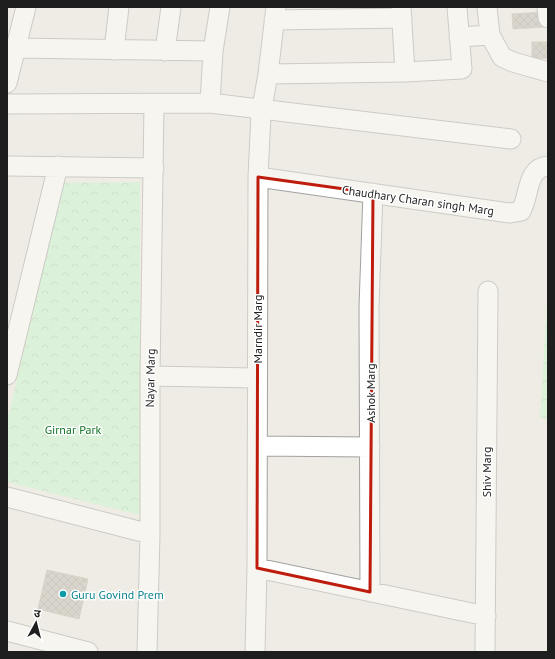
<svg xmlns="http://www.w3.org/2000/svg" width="555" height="659" viewBox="0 0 555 659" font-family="'PT Sans','Noto Sans Devanagari',sans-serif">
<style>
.park{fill:url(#park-crowns)}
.building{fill:url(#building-cross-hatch);stroke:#bfb4a7}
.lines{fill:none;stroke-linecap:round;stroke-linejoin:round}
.minor-casing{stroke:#a2a2a2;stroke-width:21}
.minor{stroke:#fff;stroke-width:19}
.marked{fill:none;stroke:#be1d0d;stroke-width:3;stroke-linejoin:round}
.culture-dot{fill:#0f9aa8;stroke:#fff;stroke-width:1.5}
.labels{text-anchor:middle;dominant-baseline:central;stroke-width:3;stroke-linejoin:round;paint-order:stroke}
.street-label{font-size:12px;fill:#1e1e1e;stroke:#fff}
.park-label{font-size:12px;fill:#137424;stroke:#fff}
.culture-label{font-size:12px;fill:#0d838f;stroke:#fff;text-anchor:start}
</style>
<defs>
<pattern id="park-crowns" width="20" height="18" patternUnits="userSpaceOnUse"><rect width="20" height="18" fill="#c4f5cc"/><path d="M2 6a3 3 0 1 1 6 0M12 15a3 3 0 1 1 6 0" fill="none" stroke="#a8d2af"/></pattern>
<pattern id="building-cross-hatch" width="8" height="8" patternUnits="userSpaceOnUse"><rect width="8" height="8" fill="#beb8b1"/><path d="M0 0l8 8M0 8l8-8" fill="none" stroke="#a39e98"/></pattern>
</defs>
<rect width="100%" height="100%" fill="#eeece4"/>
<path class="park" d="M140,182V515L7,482V422L63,183Z
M548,285V419L540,418Z"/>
<path class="building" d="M544,12L545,27L513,29L512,14Z
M532,42H548V58L532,59Z
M47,570L88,579L79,619L38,609Z"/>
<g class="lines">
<g class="minor-casing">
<path id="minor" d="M401,7L405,72
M547,7L548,18
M274,20L402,18
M490,35L502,57L513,62L548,72
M459,37L490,35L487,7
M16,48L213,51
M114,50L119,7
M165,51L171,7
M268,74L405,72L462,69L457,7
M7,83L26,7
M210,103L213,51L220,7
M7,104L210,103L511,139
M7,166L154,168
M258,177L510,213L521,211C530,195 526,168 548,166
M7,375L58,166
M150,376L257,378
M257,446L370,447
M7,497L150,534
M257,568L486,616
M370,592L369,307L373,193
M7,631L88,652
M147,652L150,534V376L154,104
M255,652L257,568L258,177L261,114L268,74L276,7
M485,652L488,291"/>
</g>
<use href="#minor" class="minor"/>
</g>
<path d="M0 0H555V659H0ZM258,177L373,193L370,592L257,568Z" fill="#eeece4" fill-opacity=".55" fill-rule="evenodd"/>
<path class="marked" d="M258,177L373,193L370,592L257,568Z"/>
<circle class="culture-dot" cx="63" cy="594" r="4"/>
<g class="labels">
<g class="street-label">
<text transform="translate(418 200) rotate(8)">Chaudhary Charan singh Marg</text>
<text transform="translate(257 329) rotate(-90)">Marndir Marg</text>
<text transform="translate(150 378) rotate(-89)">Nayar Marg</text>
<text transform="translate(370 393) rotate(-90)">Ashok Marg</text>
<text transform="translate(486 472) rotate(-90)">Shiv Marg</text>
</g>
<g class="park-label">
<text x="73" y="429">Girnar Park</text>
</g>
<g class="culture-label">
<text x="71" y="594">Guru Govind Prem</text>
</g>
</g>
<rect width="555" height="659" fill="none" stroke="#1e1e1e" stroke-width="16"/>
<g transform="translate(36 623) rotate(7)" stroke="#ffffff" stroke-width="3" paint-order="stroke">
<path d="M0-3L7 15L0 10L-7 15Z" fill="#1e1e1e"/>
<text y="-6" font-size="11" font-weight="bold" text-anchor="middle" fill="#1e1e1e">उ</text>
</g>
</svg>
